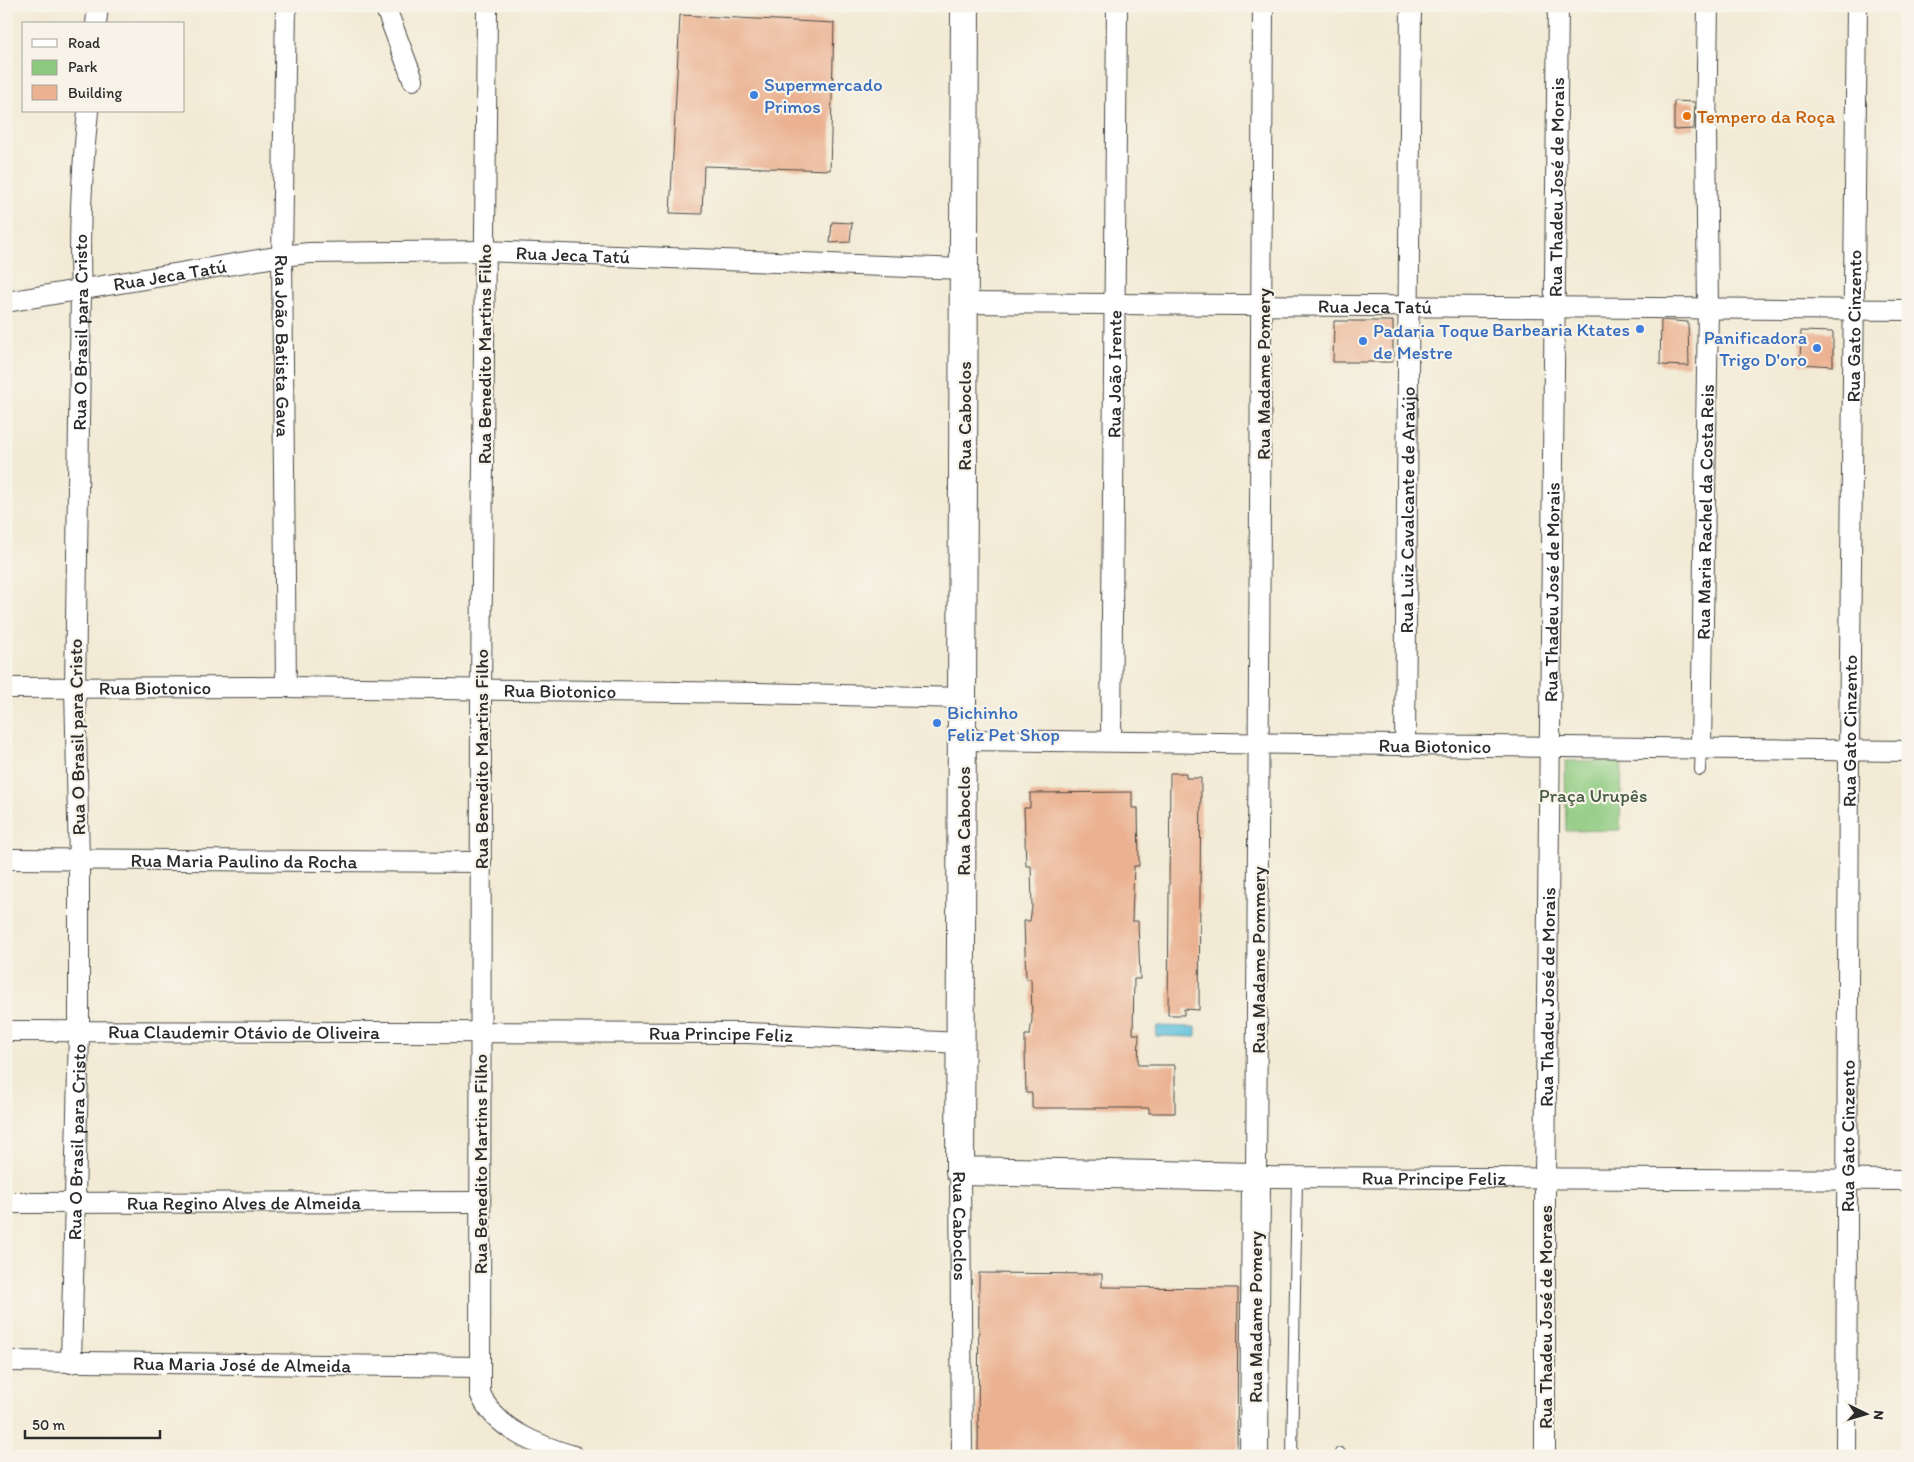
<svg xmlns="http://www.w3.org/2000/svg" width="1914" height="1462" viewBox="0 0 1914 1462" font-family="Itim,sans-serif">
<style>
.green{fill:#8cca7f;stroke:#5c7a55}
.water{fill:#5ec1dc;stroke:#447684}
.building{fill:#ebb292}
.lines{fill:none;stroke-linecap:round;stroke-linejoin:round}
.lane-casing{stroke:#494844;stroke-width:12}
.street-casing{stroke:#494844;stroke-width:22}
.secondary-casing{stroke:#494844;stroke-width:30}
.lane{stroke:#fff;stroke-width:10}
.street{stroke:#fff;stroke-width:20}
.secondary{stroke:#fff;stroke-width:28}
.shop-dot{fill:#3f7fe0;stroke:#f7f3e8;stroke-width:2}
.food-dot{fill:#e8710a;stroke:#f7f3e8;stroke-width:2}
.labels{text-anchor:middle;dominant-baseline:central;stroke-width:4.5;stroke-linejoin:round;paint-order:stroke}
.shop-label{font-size:19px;fill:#366cbe;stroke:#f7f3e8;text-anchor:start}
.food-label{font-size:19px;fill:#c56008;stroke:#f7f3e8;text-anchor:start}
.street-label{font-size:19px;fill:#2b2b2b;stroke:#f7f3e8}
.park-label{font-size:19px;fill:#485b44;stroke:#f7f3e8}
</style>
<rect width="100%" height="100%" fill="#f7f3e8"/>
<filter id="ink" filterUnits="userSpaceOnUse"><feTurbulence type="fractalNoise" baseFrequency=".02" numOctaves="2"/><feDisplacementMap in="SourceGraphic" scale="10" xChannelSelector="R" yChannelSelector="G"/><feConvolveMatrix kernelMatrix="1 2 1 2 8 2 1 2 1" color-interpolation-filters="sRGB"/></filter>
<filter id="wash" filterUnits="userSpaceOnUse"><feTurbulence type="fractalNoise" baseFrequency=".0096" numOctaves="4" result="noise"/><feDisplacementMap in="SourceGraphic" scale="20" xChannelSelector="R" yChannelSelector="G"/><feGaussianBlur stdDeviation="1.12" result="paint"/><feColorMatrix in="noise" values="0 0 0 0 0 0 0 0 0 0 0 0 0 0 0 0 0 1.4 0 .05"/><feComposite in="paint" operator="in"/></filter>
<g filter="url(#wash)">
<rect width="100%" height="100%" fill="#f2ead4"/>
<path class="green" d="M1565,761H1622L1620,830L1566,831Z"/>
<path class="water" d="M1157,1026L1196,1027V1037L1156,1036Z"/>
<g id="blocks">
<path class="building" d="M680,15L834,23L830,170L704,166L702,214L670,213Z
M1674,101L1695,102L1694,129L1674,130Z
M832,222L852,223L850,242L830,243Z
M1661,320L1688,322L1689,366L1660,365Z
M1334,321H1393V362H1333Z
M1801,331L1833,332V366L1800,364Z
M1170,773H1186V778H1201L1199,1010L1184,1009V1015H1168Z
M1132,792V808H1138L1139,866H1134L1132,921H1138L1140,979H1134L1133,1034H1139L1138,1065H1175V1113H1149V1108H1032V1093H1026L1025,1050V1035H1030L1032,1019L1031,979H1026L1024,921H1030L1032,906L1031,866H1026L1024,808H1030V793Z
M979,1273L1102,1274V1287L1238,1288L1237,1456H978Z"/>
</g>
</g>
<g filter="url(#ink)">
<use href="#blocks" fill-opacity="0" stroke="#494844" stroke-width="1"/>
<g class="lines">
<g class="lane-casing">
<path id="lane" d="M1700,770L1701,747
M1292,1456L1297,1178
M1340,1456V1453"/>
</g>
<g class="street-casing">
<g id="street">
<path id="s1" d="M286,6L282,256L286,687"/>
<path d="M385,6L413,80"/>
<path d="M487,6L481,690L480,1393C494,1429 539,1446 574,1456"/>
<path id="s2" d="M1263,6L1256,1177L1908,1180"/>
<path d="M96,24L98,6"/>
<path id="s3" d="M6,302L282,256L309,253L484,251L963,269"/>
<path id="s4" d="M964,303L1908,310"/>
<path id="s5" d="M6,688L286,687L756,693L963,698"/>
<path id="s6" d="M963,740L1908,751"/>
<path id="s7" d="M1111,740L1117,6"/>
<path id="s8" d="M1405,745L1411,6"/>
<path id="s9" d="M1701,747L1708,308L1706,131L1708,6"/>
<path id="s10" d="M6,859L481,862"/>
<path id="s11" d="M6,1031L748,1033L961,1043"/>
<path id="s12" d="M960,1171L962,1456"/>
<path id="s13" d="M6,1203L480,1202"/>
<path id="s14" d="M6,1361L478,1367"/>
<path id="s15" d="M71,1363L79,1031V860L75,688L81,290C78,230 82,171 88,111"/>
<path id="s16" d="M1545,1456V1179L1558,6"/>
<path id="s17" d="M1846,1456L1849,751L1857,6"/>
</g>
</g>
<g class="secondary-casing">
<path id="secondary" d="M965,6L960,1171L1256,1177L1254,1456"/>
</g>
<use href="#lane" class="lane"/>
<use href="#street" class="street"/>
<use href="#secondary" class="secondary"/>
</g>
</g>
<g class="shop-dot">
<circle cx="754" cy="95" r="5"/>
<circle cx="1640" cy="329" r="5"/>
<circle cx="1363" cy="341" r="5"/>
<circle cx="1817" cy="348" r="5"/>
<circle cx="937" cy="723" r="5"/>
</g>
<circle class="food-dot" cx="1687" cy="116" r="5"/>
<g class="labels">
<g class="shop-label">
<text x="764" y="84">Supermercado<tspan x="764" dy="22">Primos</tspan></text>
<text x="1630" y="329" text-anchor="end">Barbearia Ktates</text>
<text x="1373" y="330">Padaria Toque<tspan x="1373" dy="22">de Mestre</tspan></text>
<text x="1807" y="337" text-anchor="end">Panificadora<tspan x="1807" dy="22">Trigo D'oro</tspan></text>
<text x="947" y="712">Bichinho<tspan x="947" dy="22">Feliz Pet Shop</tspan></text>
</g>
<g class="food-label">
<text x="1697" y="116">Tempero da Roça</text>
</g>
<g class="street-label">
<text stroke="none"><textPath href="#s16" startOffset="1269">Rua Thadeu José de Morais</textPath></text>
<text stroke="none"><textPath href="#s3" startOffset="571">Rua Jeca Tatú</textPath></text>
<text stroke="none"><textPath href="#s3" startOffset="166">Rua Jeca Tatú</textPath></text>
<text stroke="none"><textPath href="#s4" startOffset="411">Rua Jeca Tatú</textPath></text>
<text stroke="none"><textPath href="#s17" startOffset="1130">Rua Gato Cinzento</textPath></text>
<text stroke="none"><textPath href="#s15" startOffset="1031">Rua O Brasil para Cristo</textPath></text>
<text stroke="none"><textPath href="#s1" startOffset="340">Rua João Batista Gava</textPath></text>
<text transform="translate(484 354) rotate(-90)">Rua Benedito Martins Filho</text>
<text stroke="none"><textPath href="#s7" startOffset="366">Rua João Irente</textPath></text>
<text transform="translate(1263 374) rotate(-90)">Rua Madame Pomery</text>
<text transform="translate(964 416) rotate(-90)">Rua Caboclos</text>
<text stroke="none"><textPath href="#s8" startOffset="235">Rua Luiz Cavalcante de Araújo</textPath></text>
<text stroke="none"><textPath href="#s9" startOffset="235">Rua Maria Rachel da Costa Reis</textPath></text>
<text stroke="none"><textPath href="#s16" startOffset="864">Rua Thadeu José de Morais</textPath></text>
<text stroke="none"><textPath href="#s5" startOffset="149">Rua Biotonico</textPath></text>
<text stroke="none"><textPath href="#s5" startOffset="554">Rua Biotonico</textPath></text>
<text stroke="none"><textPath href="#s17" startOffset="725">Rua Gato Cinzento</textPath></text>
<text transform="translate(77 737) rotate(-91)">Rua O Brasil para Cristo</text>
<text stroke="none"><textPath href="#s6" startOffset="472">Rua Biotonico</textPath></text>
<text transform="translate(481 759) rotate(-90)">Rua Benedito Martins Filho</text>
<text transform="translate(963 821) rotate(-90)">Rua Caboclos</text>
<text stroke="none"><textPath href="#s10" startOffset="238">Rua Maria Paulino da Rocha</textPath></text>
<text transform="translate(1258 960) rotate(-90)">Rua Madame Pommery</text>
<text stroke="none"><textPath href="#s16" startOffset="459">Rua Thadeu José de Morais</textPath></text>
<text stroke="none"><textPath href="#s11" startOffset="238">Rua Claudemir Otávio de Oliveira</textPath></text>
<text stroke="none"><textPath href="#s11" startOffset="715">Rua Principe Feliz</textPath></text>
<text stroke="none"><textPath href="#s17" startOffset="320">Rua Gato Cinzento</textPath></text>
<text stroke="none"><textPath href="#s15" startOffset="221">Rua O Brasil para Cristo</textPath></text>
<text transform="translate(480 1164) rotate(-90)">Rua Benedito Martins Filho</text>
<text stroke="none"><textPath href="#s2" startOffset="1349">Rua Principe Feliz</textPath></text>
<text stroke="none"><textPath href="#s13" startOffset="238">Rua Regino Alves de Almeida</textPath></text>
<text stroke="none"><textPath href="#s12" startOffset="55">Rua Caboclos</textPath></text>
<text transform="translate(1255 1317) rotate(-90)">Rua Madame Pomery</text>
<text transform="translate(1545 1317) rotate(-90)">Rua Thadeu José de Moraes</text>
<text stroke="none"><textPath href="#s14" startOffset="236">Rua Maria José de Almeida</textPath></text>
</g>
<g class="park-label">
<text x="1593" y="795">Praça Urupês</text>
</g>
</g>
<rect width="1914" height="1462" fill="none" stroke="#f7f3e8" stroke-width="25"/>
<rect x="22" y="22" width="162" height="90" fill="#f7f3e8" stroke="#a5a39c"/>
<rect x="32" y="39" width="25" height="8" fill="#ffffff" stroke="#a5a39c"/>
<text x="68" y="48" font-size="15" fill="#2b2b2b">Road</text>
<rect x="32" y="60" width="25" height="15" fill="#8cca7f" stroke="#a5a39c"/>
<text x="68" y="72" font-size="15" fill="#2b2b2b">Park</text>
<rect x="32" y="85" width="25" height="15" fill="#ebb292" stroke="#a5a39c"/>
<text x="68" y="98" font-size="15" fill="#2b2b2b">Building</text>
<g transform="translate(1866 1414) rotate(95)" stroke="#f7f3e8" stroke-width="4" paint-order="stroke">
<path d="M0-4L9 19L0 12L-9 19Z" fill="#2b2b2b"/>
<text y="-8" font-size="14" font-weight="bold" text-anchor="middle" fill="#2b2b2b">N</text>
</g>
<path d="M25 1430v8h135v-8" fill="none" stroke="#2b2b2b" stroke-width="2.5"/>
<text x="32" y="1430" font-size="15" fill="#2b2b2b" stroke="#f7f3e8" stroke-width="4" paint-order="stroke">50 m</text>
</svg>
